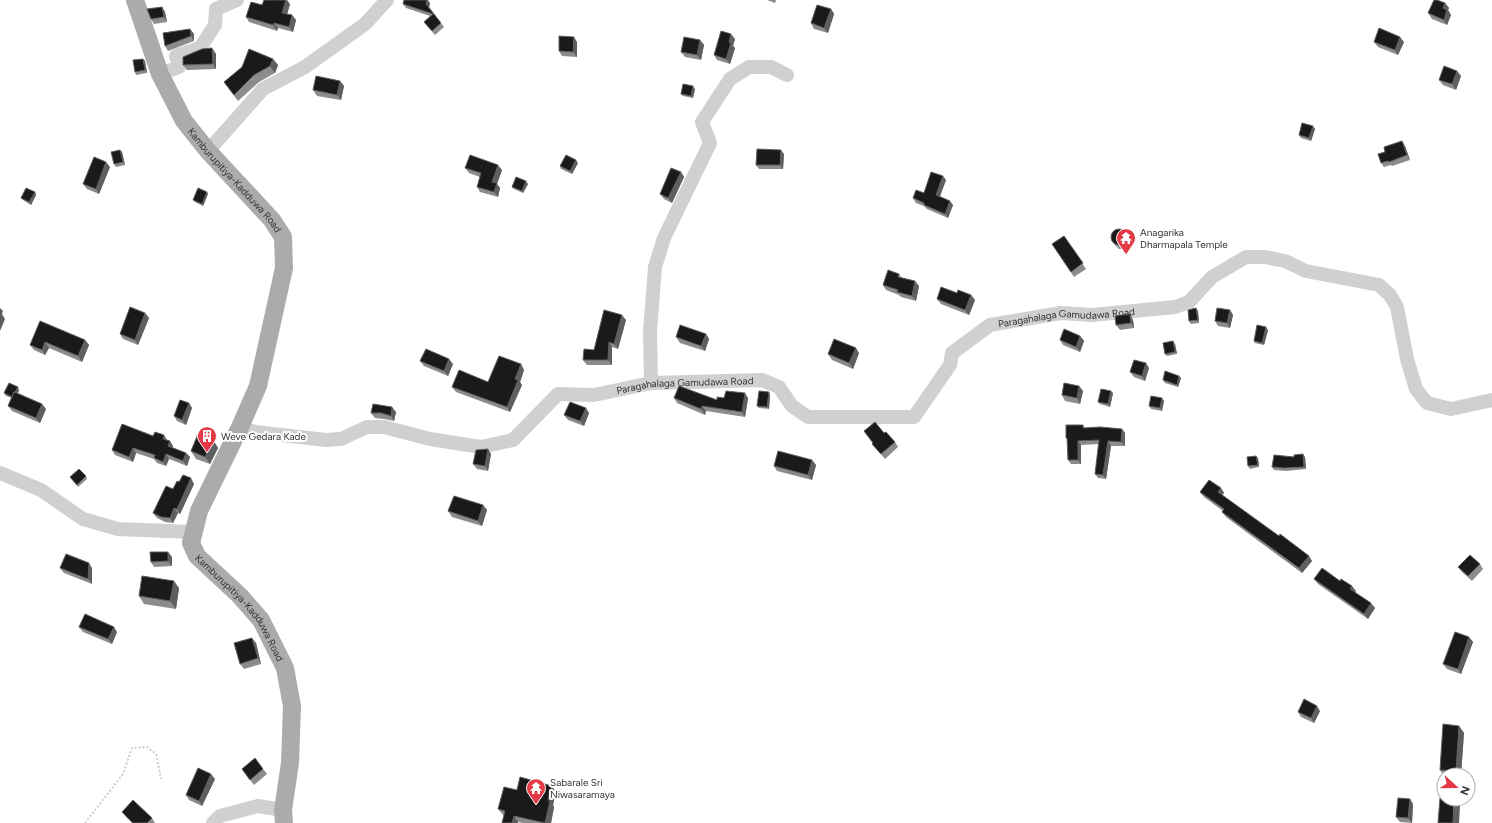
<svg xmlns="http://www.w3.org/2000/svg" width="1492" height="823" viewBox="0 0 1492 823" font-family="Figtree,sans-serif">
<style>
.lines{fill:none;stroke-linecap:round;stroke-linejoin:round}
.path{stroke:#cdcdcd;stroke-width:2;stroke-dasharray:2 2;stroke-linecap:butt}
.minor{stroke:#d0d0d0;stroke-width:14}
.major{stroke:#ababab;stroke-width:18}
.wall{fill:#8c8c8c}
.shaded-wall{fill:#5f5f5f}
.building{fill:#1a1a1a;stroke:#5f5f5f}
.labels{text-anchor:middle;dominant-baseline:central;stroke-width:4;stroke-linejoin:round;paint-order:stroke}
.street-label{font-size:10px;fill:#333;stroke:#fff}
.poi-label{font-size:10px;fill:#333;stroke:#fff;text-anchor:start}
</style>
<rect width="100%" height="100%" fill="#fff"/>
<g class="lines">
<path class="path" d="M85,823L123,774L132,748L147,747L156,754L161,779"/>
<g class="minor">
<path d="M160,74L179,67L176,56L200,48L215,25L216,9L237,0"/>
<path d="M208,151L263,89L305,67L365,24L387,0"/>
<path d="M651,383L650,332L655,267L664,238L710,143L702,122L730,79L749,67H771L787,75"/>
<path id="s1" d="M240,427L255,432L326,440L341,439L367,427H384L430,439L481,447L513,440L558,394L594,395L651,383L762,380L779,387L792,406L808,417H914L950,365L952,353L990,325L1061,313L1092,315L1175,307L1189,302L1212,277L1246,257H1265L1285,261L1306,271L1379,285L1390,295L1397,307L1407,359L1416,389L1427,403L1451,409L1492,400"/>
<path d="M0,473L41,490L83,519L118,529L193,532"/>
<path d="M213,823L220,816L258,806L283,810"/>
</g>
<path class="major" id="s2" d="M135,0L160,74L184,121L208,151L272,220L283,237L284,268L258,386L240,427L199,511L191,543L197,556L240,596L261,620L285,668L292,706L290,763L283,810L284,823"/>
</g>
<path class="wall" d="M767,0H776L775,3Z
M430,3L429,7L444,27L435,35L424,22L430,16L406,8L403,4Z
M1445,3L1449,8L1448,10L1451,15L1447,25L1432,19L1428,13Z
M290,4L287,14L292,15L296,20L293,32L278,28L277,31L249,22L246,17L262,5Z
M162,7L165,12L167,22L154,24L151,19Z
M831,9L834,14L828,33L814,29L811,23Z
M190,29L194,34V41L168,51L165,46Z
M735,39L733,46L735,48L730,64L717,60L714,55Z
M700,40L704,45L701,60L685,57L681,52Z
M577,42V57L562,56L559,51Z
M1374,42H1404L1398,55L1378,47Z
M212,48L216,54V69L187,70L183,65Z
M143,59L145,61L147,73L136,75L135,72Z
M273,59L278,65L275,73L259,82L238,101L224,82Z
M1457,71L1461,76L1456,90L1443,85L1439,80Z
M340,81L344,86L341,100L317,96L313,90Z
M695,89L693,98L683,96L681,94Z
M1313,126L1315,129L1311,141L1301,138L1299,135Z
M1402,141L1405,146L1410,160L1392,166L1391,165L1384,167L1381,163L1385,152Z
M120,150L122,152L125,165L116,167L114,164Z
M784,154L783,169H759L756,165Z
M578,163L572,174L561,169L560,166Z
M110,167L99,194L87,189L83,184Z
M465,168L502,170L497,184L500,188L498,197L480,192L477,187L480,177L469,173Z
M681,172L684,177L672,203L664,199L660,194Z
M946,180L940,196L953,205L948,218L927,209L924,206L916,203L913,198Z
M528,184L523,193L514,189L512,187Z
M35,192L36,195L31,205L23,200L21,198Z
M208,194L203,206L195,202L193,200Z
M1126,233L1129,239L1130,245L1125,249H1119L1115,245L1111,240Z
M1064,236L1086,269L1074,277L1052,244Z
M899,274L901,277L919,286L916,301L901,297L899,295L886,290L883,285Z
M957,293L971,295L975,300L969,315L941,304L937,299Z
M1196,308L1198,311L1199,323L1191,324L1189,321Z
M1230,310L1233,315L1230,328L1218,326L1215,321Z
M145,313L149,318L138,345L123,339L120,334Z
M626,320L618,349L612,347V365H587L583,360Z
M1133,320L1134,328L1120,330L1116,325Z
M40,321L85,340L89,345L82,362L49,348L45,355L34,350L30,345Z
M1268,330L1264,345L1255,343L1254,341Z
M706,334L709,339L705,351L680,343L676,337Z
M1080,336L1084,341L1080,352L1063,345L1060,340Z
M1175,344L1177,354L1167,356L1165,354Z
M859,353L853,369L832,360L828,354Z
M420,361L453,364L448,376L424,366Z
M521,364L524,370L520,382L522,385L510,412L456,392L452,387L488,382Z
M1149,368L1145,381L1134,377L1130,372Z
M1181,378L1178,387L1165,383L1163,380Z
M1079,386L1083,391L1080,404L1065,401L1062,395Z
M19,390L18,393L42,404L46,409L40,423L12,411L8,406L12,398L6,396L4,393Z
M1113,393L1110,407L1100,404L1098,402Z
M770,395L769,409L759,408L757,406Z
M674,398L717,400L724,398H748L745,417L706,411L705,415L677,403Z
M1162,398L1164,401L1162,411L1151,409L1149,406Z
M189,403L192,408L186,425L177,421L174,416Z
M396,412L394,421L384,419L375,418L371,413Z
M589,413L584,426L568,420L564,415Z
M1083,425L1085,428L1122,429L1125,433V446H1111L1106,479L1098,478L1095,474L1099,444L1081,445V464H1071L1068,460V440L1066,438Z
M884,433L895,442L898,447L885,459L872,444Z
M153,436L167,440L173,446V448L186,453L190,457L187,466L169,459L166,466L157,463L154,459L136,453L133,462L115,455L112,450Z
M213,440L218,448L210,464L196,459L191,451Z
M488,449L491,454L488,471L477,469L473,464Z
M1256,456L1258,458L1259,467L1250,469L1248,466Z
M1294,457H1305L1306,469L1286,471L1274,470L1272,467Z
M812,460L816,465L812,480L777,471L774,466Z
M86,476L87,479L78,487L70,477Z
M179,482L194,484L180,514L178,513L173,523L165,522L157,518L153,513Z
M1221,488L1224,493L1222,495L1312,561L1302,573L1226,517L1222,512L1223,511L1204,497L1200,492Z
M483,505L487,510L482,526L452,517L448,511Z
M168,552L172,557V566L154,567L151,562Z
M1480,564L1483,569L1472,581L1462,572L1458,567Z
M60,568H92V584L64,573Z
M1314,579L1356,591L1355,592L1375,608L1368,619L1318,584Z
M179,588L176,609L144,604L139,596Z
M79,627L117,632L112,644L83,632Z
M1469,637L1473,642L1461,674L1447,669L1443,664Z
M256,643L261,664L244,669L240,664Z
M1320,711L1314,723L1301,717L1298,712Z
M1459,726L1464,733L1461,775H1444V776L1440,770Z
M242,769H263L267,774L254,785Z
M215,779L202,806L189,800L186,795Z
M552,786L556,792L553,805L554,807L551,823H522L518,822V823H502L504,816L498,809L517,790Z
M1410,799L1413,804L1412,823L1400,822L1396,817Z
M122,812L152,818L155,823H132L126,817Z"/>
<path class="shaded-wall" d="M286,0H287L290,4L286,18L282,13Z
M427,0H428L430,3L429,8L426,4Z
M1445,3L1449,8L1448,10L1451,15L1447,25L1444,20L1443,8Z
M162,7L165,12L167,22L164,17Z
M831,9L834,14L828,33L824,28Z
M292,15L296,20L293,32L289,27Z
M274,23L278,28L277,31L273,25Z
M190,29L194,34V41L191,36Z
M731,34L735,39L733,46L735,48L730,64L726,59L729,42Z
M574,37L577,42V57L573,52Z
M1400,37L1404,42L1398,55L1395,50Z
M700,40L704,45L701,60L697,55Z
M212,48L216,54V69L213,64Z
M143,59L145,61L147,73L145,70Z
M273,59L278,65L275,73L270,66Z
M1457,71L1461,76L1456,90L1452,84Z
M340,81L344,86L341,100L337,95Z
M693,86L695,89L693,98L691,96Z
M1313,126L1315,129L1311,141L1309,138Z
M1402,141L1405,146L1410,160L1407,155Z
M120,150L122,152L125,165L123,162Z
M781,150L784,154L783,169L780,165Z
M576,160L578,163L572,174L570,171Z
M106,162L110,167L99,194L96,189Z
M498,165L502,170L497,184L500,188L498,197L494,192L492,182Z
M681,172L684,177L672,203L668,198Z
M943,176L946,180L939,199L936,195Z
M526,181L528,184L523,193L522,191Z
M35,192L36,195L31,205L29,202Z
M207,192L208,194L203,206L202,204Z
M950,201L953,205L948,218L945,214Z
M1126,233L1129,239L1130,245L1125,249L1122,244Z
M915,281L919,286L916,301L912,296Z
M971,295L975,300L969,315L965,310Z
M0,308L3,311L2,314L5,319L0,331Z
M1196,308L1198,311L1199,323L1198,320Z
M1230,310L1233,315L1230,328L1227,323Z
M145,313L149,318L138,345L135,340Z
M1130,314L1133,320L1134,328L1131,323Z
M622,315L626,320L618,349L614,344Z
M1266,327L1268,330L1264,345L1262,343Z
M706,334L709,339L705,351L701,346Z
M1080,336L1084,341L1080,352L1076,347Z
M85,340L89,345L82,362L78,356Z
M1173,341L1175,344L1177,354L1175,352Z
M45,342L49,348L45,355L42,350Z
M609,342L612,347V365L608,360Z
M856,348L859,353L853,369L849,363Z
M449,359L453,364L448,376L444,371Z
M1146,363L1149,368L1145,381L1142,376Z
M521,364L524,370L520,382L522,385L510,412L507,407L515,379Z
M1179,376L1181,378L1178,387L1177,385Z
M1079,386L1083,391L1080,404L1077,398Z
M18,387L19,390L15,400L13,397Z
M1111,391L1113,393L1110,407L1108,404Z
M769,392L770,395L769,409L767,407Z
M745,393L748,398L745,417L742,412Z
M1162,398L1164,401L1162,411L1160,408Z
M189,403L192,408L186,425L182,420Z
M42,404L46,409L40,423L36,418Z
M702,406L706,411L705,415L701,409Z
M392,407L396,412L394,421L391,416Z
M586,408L589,413L584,426L580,421Z
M1122,429L1125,433V446L1121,442Z
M164,435L167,440L166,444L163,439Z
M213,440L218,448L210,464L205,457Z
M170,441L173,446L172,451L168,446Z
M1078,441L1081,445V464L1078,460Z
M1108,441L1111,446L1106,479L1103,475Z
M133,448L136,453L133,462L129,457Z
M488,449L491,454L488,471L485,466Z
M186,453L190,457L187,466L183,461Z
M166,454L169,459L166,466L163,462Z
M1303,454L1305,457L1306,469L1304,467Z
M1256,456L1258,458L1259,467L1258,465Z
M812,460L816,465L812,480L808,475Z
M191,478L194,484L180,514L177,509Z
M1221,488L1224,493L1221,497L1218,492Z
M483,505L487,510L482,526L478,521Z
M174,508L178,513L173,523L170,518Z
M168,552L172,557V566L168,561Z
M1309,556L1312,561L1302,573L1299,568Z
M89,563L92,568V584L88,579Z
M174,581L179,588L176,609L170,601Z
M1352,586L1356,591L1354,594L1350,589Z
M1371,603L1375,608L1368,619L1364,614Z
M114,627L117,632L112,644L108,639Z
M1469,637L1473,642L1461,674L1458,669Z
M252,638L256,643L261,664L258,658Z
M1317,706L1320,711L1314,723L1311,718Z
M1459,726L1464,733L1461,775H1459L1456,771Z
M211,774L215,779L202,806L199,801Z
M552,786L556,792L553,805L554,807L551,823H545L548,800Z
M1410,799L1413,804L1412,823L1408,818Z
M1454,799L1460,806L1459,823H1453Z
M514,816L518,822V823H512Z"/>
<path class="building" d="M264,0H286L282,13L292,15L289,27L274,23L273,25L246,17L251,2L262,5Z
M404,0H427L426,4L441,23L432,31L424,22L433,14L403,4Z
M1434,0H1437L1445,3L1443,8L1447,10L1444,20L1428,13Z
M817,5L831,9L824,28L811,23Z
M162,7L164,17L151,19L147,9Z
M1379,28L1400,37L1395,50L1374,42Z
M190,29L191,36L165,46L163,33Z
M721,31L731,34L729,42L731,43L726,59L714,55Z
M559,36L574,37L573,52L559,51Z
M684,37L700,40L697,55L681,52Z
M212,48L213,64L183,65V57L202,49Z
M249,49L273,59L270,66L254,75L234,95L224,82L242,67Z
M143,59L145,70L135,72L133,60Z
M1444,66L1457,71L1452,84L1439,80Z
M316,76L340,81L337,95L313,90Z
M683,84L693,86L691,96L681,94Z
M1302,123L1313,126L1309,138L1299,135Z
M1402,141L1407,155L1389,162L1388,161L1381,163L1378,154L1385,152L1384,147Z
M757,149L781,150L780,165H756Z
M120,150L123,162L114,164L111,152Z
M470,155L498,165L492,182L497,183L494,192L477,187L481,173L465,168Z
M566,155L576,160L570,171L560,166Z
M94,157L106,162L96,189L83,184Z
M671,168L681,172L668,198L660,194Z
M931,172L943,176L936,195L950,201L945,214L924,205V203L913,198L916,190L924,193Z
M516,177L526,181L522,191L512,187Z
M26,188L35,192L29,202L21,198Z
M198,188L207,192L202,204L193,200Z
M1111 237a8 8 0 1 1 16 0a8 8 0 1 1-16 0Z
M1064,236L1083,263L1071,272L1052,244Z
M888,270L899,274L898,277L915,281L912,296L897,292L898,290L883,285Z
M941,287L957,293L958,290L971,295L965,310L937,299Z
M130,307L145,313L135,340L120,334Z
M1196,308L1198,320L1189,321L1188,310Z
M1217,308L1230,310L1227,323L1215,321Z
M604,310L622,315L614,344L609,342L608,360H583L584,349L594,350Z
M1130,314L1131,323L1116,325L1115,316Z
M40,321L85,340L78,356L45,342L42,350L30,345Z
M680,325L706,334L701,346L676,337Z
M1257,325L1266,327L1262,343L1254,341Z
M1064,329L1080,336L1076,347L1060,340Z
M834,339L856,348L849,363L828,354Z
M1173,341L1175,352L1165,354L1163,343Z
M426,349L449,359L444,371L420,361Z
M499,356L521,364L515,379L518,380L507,407L452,387L459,370L488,382Z
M1134,360L1146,363L1142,376L1130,372Z
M1165,371L1179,376L1177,385L1163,380Z
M9,383L18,387L15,392H14L12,397L4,393Z
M1064,383L1079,386L1077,398L1062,395Z
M679,386L717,400V397L724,398L726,391L745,393L742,412L702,406L701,409L674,398Z
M1101,389L1111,391L1108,404L1098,402Z
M759,391L769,392L767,407L757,406Z
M14,392L42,404L36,418L8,406Z
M1151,396L1162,398L1160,408L1149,406Z
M180,400L189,403L182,420L174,416Z
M570,402L586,408L580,421L564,415Z
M373,404L392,407L391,416L381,413H371Z
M875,422L884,433L886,432L895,442L881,454L872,444L873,443L864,431Z
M122,424L153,436L155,432L164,435L163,439L170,441L168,446L186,453L183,461L166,454L163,462L154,458L155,455L133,448L129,457L112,450Z
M1066,425H1083V428L1100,427L1122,429L1121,442L1108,441L1103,475L1095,474L1099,440L1078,441V460H1068L1067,438H1066Z
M198,434L213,440L205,457L191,451Z
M488,449L485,466L473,464L476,450Z
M778,451L812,460L808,475L774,466Z
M1303,454L1304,467L1284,468L1272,467L1274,455L1294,457V455Z
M1256,456L1258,465L1248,466L1247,457Z
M79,469L86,476L77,485L70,477Z
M183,475L191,478L177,509L174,508L170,518L161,517L153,513L166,486L173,489L177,481L179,482Z
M1209,480L1221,488L1218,492L1279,536L1280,534L1309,556L1299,568L1222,512L1224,509L1200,492Z
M454,496L483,505L478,521L448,511Z
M150,552H168V561L151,562Z
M66,554L89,563L88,579L60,568Z
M1470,555L1480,564L1468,576L1458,567Z
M1322,568L1340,581L1341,579L1352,586L1350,589L1371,603L1364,614L1314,579Z
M142,576L174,581L170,601L139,596Z
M85,614L114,627L108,639L79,627Z
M1455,632L1469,637L1458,669L1443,664Z
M252,638L258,658L240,664L234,643Z
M1304,699L1317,706L1311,718L1298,712Z
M1443,724L1459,726L1456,771L1440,770Z
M255,758L263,769L250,780L242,769Z
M198,768L211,774L199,801L186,795Z
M520,777L552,786L548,800L550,801L545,823L514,816L512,823H502L505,811L498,809L504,787L517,790Z
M1398,798L1410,799L1408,818L1396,817Z
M1440,798H1444V799H1454L1453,823H1438Z
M133,800L152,818L147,823H133L122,812Z"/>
<defs>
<g id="temple-pin" transform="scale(1)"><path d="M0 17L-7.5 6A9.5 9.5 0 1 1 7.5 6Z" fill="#e63946" stroke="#fff"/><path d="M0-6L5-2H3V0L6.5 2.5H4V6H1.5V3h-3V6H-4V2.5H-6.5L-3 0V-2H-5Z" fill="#fff"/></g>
<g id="building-pin" transform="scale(1)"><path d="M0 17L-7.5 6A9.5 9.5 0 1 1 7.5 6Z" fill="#e63946" stroke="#fff"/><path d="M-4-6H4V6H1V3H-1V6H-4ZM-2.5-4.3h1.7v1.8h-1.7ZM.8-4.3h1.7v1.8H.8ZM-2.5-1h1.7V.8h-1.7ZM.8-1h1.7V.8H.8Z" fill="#fff"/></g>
</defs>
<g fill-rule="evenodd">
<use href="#temple-pin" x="1126" y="238"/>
<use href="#building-pin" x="207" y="436"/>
<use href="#temple-pin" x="536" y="788"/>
</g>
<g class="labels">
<g class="street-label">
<text stroke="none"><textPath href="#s2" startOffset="209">Kamburupitiya-Kadduwa Road</textPath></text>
<text stroke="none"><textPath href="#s1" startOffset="916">Paragahalaga Gamudawa Road</textPath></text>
<text stroke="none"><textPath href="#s1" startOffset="472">Paragahalaga Gamudawa Road</textPath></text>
<text stroke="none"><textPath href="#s2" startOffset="689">Kamburupitiya-Kadduwa Road</textPath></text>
</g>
<g class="poi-label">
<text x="1140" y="232">Anagarika<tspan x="1140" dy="12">Dharmapala Temple</tspan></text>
<text x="221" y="436">Weve Gedara Kade</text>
<text x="550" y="782">Sabarale Sri<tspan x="550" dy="12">Niwasaramaya</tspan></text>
</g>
</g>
<g transform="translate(1456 787) rotate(111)"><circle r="19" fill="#ffffff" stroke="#adadad"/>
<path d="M0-3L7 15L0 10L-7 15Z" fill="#e63946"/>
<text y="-6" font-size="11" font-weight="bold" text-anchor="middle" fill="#333333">N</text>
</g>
</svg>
